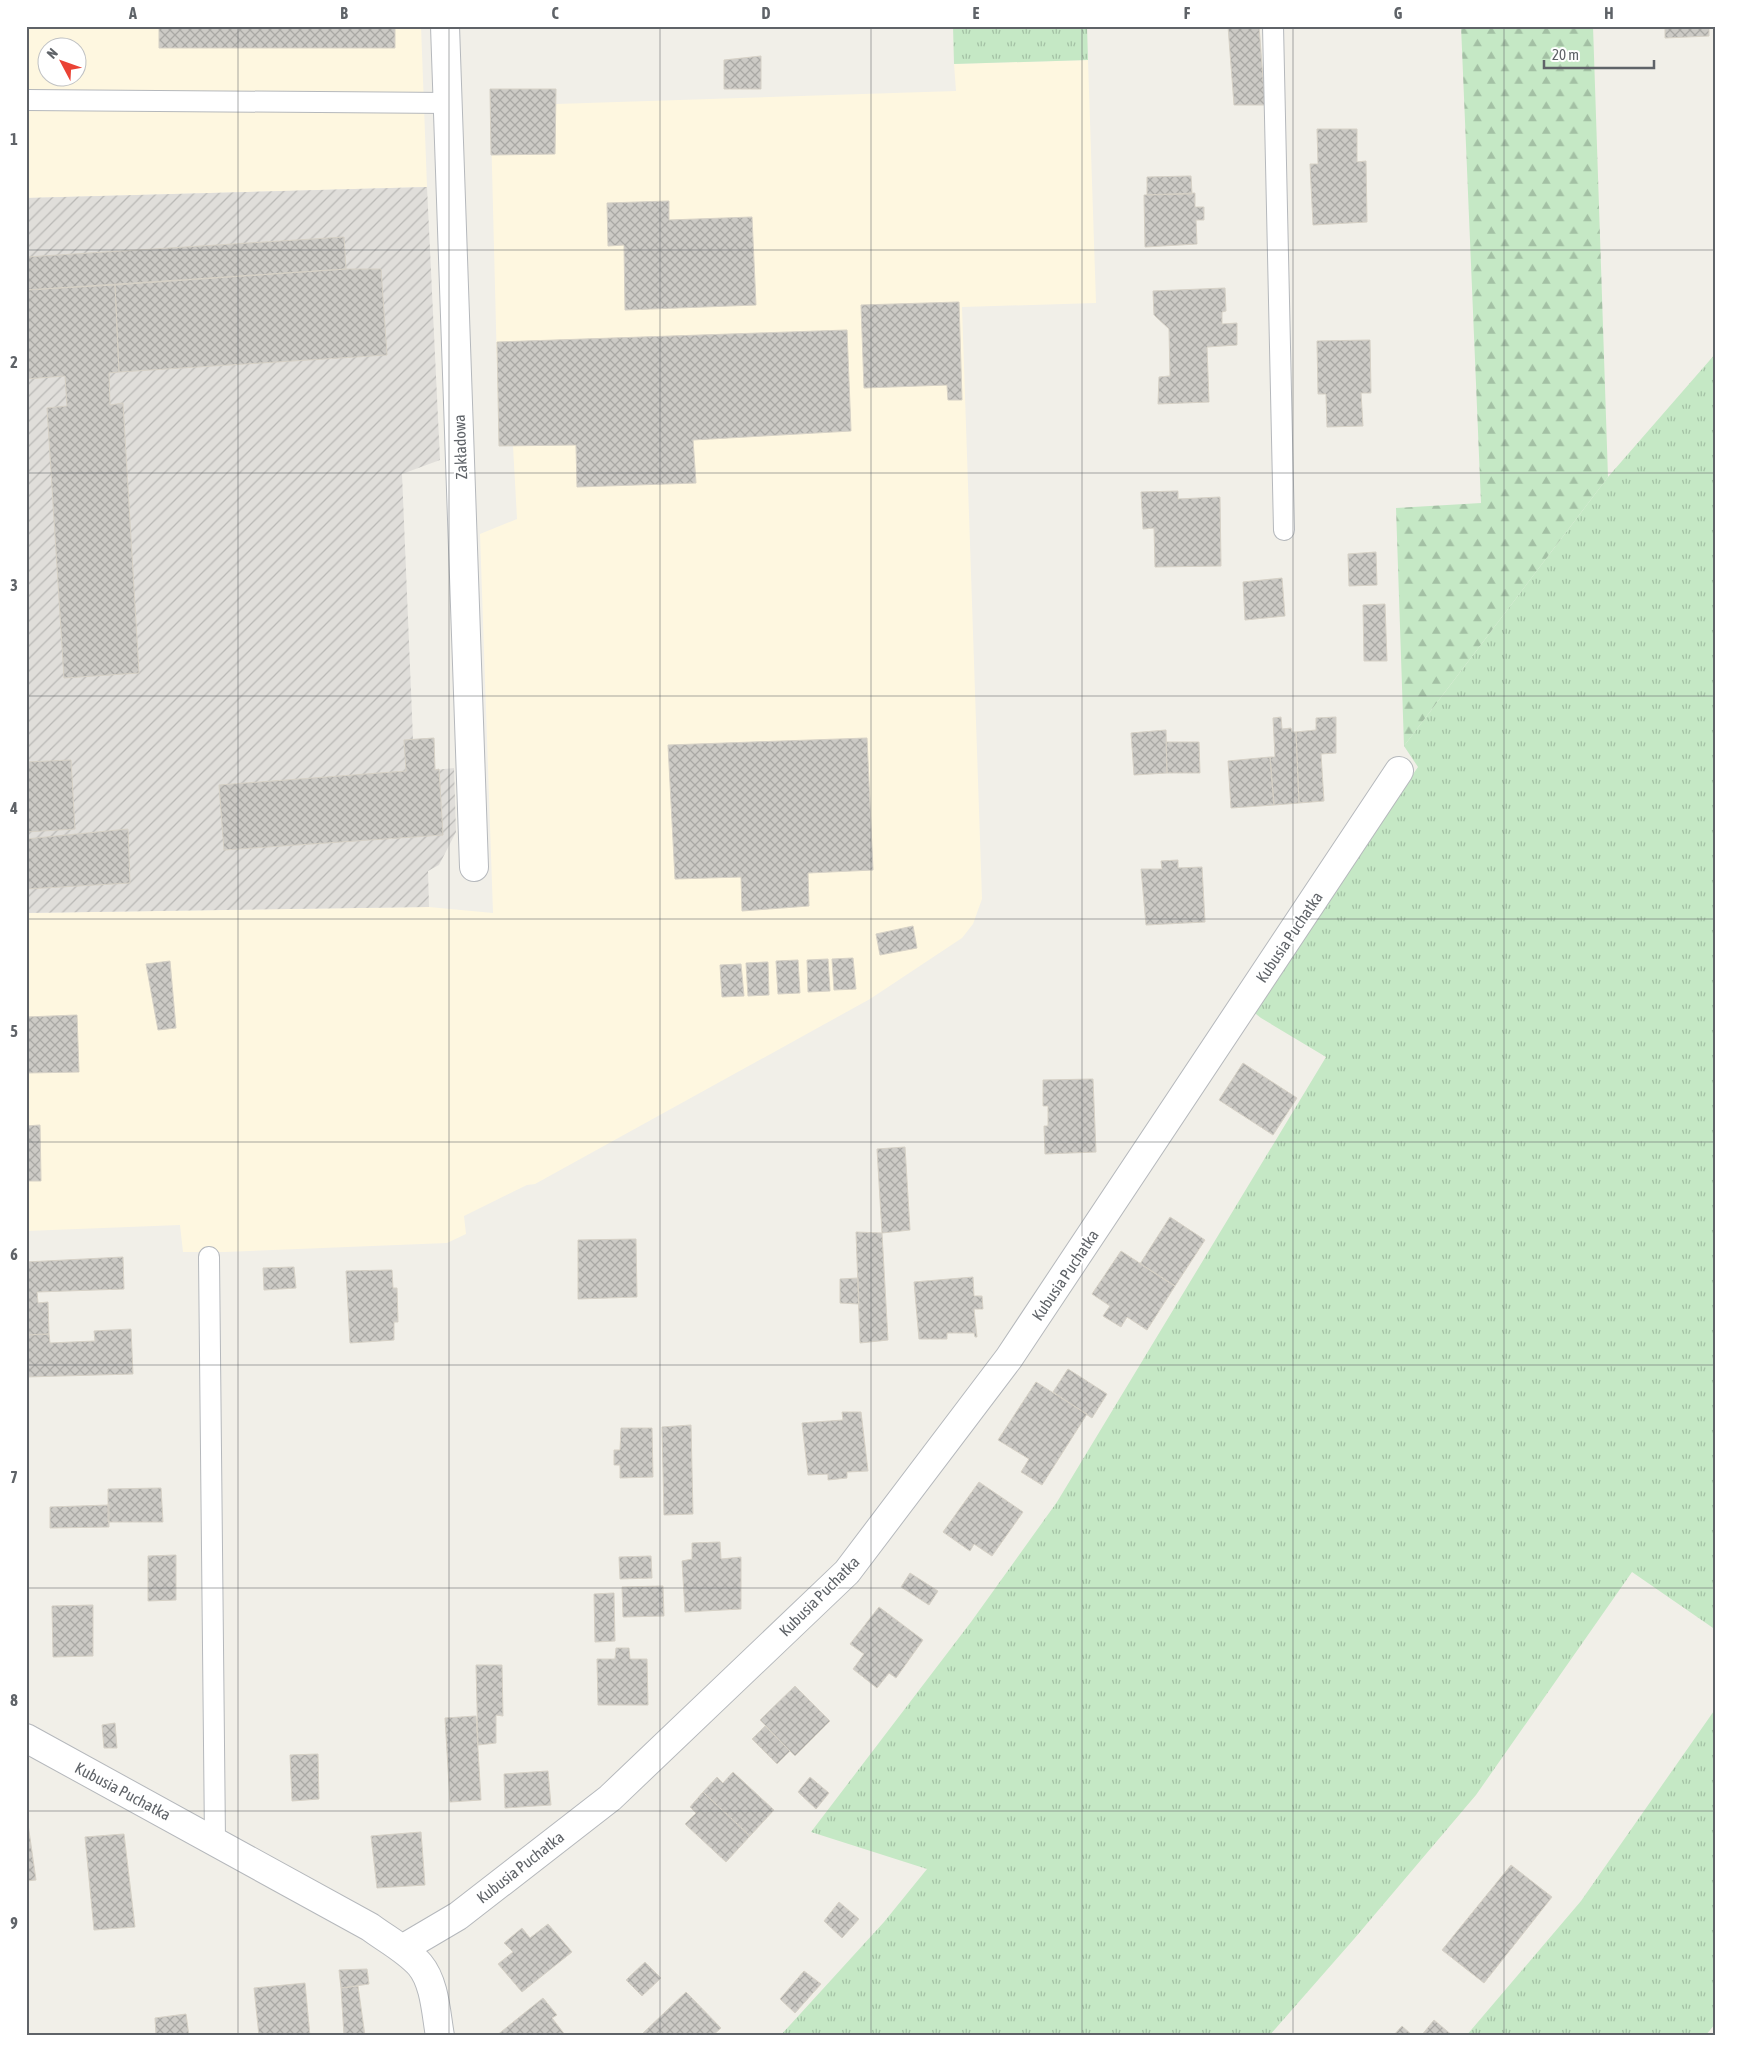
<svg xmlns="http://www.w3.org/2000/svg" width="1742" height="2062" viewBox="0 0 1742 2062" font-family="'Asap Condensed',sans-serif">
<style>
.commercial{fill:#fef7e0;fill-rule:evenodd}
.industrial{fill:url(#industrial-furrows)}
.grass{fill:url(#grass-tufts)}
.forest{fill:url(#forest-firs)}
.building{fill:url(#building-cross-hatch);stroke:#d6d1c6}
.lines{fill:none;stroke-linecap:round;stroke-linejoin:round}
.service-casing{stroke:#b5b8bc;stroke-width:22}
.minor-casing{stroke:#b5b8bc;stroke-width:30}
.service{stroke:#fff;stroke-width:20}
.minor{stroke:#fff;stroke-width:28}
.grid{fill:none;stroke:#5f6368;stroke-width:1;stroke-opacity:0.55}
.labels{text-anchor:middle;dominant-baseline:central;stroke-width:4;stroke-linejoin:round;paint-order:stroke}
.street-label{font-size:16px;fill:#5f6368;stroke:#fff}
.neatline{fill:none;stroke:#5f6368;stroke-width:2}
.grid-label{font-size:16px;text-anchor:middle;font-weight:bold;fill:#5f6368}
</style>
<defs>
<pattern id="industrial-furrows" width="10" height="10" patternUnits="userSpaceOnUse" patternTransform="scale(1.25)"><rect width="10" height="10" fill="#e0deda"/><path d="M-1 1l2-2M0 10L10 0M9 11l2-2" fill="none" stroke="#b9b8b5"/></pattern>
<pattern id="grass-tufts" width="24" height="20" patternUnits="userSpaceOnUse" patternTransform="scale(1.25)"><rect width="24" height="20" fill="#c5e8c5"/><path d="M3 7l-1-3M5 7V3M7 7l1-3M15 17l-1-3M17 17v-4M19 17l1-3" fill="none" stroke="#a3c0a4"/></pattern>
<pattern id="forest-firs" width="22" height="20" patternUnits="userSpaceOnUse" patternTransform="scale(1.25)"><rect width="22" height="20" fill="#c5e8c5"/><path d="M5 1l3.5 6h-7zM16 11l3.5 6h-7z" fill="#a3c0a4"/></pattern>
<pattern id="building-cross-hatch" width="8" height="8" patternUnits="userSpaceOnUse" patternTransform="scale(1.25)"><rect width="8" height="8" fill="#cccac5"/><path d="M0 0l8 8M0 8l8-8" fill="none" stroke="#a9a8a4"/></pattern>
</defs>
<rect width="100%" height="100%" fill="#f1efe8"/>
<path class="commercial" d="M26,26H421L427,187L26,198ZM48,48H78V78H48Z
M1088,60L1096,303L962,307L982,899L973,924L962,938L870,999L535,1184L527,1185L464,1216L466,1234L447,1243L224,1252H183L180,1225L26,1231V913L429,907L493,913L480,534L517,519L513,446H499L490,89H556V104L956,91L954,64Z"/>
<path class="industrial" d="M427,187L440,460L402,474L413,739L434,738L435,770L454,768L456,832L439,865L428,871L429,907L26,913V198Z"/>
<path class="grass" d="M953,26H1087L1088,60L954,64Z
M1716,353V1630L1632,1572L1476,1795L1354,1939L1269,2036H780L884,1922L927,1869L811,1832L971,1622L1057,1502L1326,1057L1261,1018L1251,1010L1418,767L1404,746L1608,477Z
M1716,1708V2023L1705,2036H1466L1581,1901Z"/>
<path class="forest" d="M1461,26H1593L1608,477L1404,746L1396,508L1481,503Z"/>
<path class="building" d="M159,26H395V48H159Z
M1228,26H1259L1265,105H1234Z
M1665,26H1709V36L1665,38Z
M761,56V89H724V60Z
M490,89H556L555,154L491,155Z
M1317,129H1357V162L1366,161L1367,222L1313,225L1310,164H1318Z
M1191,176L1192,194L1147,195V177Z
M1195,193V207H1204V220H1196L1197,244L1145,247L1144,195Z
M669,201V220L752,217L756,305L625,310L624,245L608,246L607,203Z
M344,237L346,269L26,290V257Z
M346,269H381L387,355L119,372L115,285Z
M115,285L119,372L109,373L110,405L123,403L139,673L64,678L47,408L67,406L65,376L26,379V290Z
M1225,288L1226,311L1222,312V324L1237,323V345L1207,347L1209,402L1158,404L1159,377L1170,376L1169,329L1154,315L1153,291Z
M959,302L962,400H948L947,385L864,388L861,305Z
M847,330L851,431L693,440L696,483L577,487L576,445L499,446L497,342Z
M1370,340L1371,393H1361L1363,426L1327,427L1326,394H1318L1317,341Z
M1178,491V499L1220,497L1221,566L1155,567L1154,528L1143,529L1141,492Z
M1376,552L1377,585L1349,586L1348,554Z
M1282,578L1285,616L1245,620L1243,582Z
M1385,604L1387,661H1364L1363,605Z
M1281,717L1282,729L1291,728L1292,732H1296L1299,803L1274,805L1270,757H1275L1273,718Z
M1336,717V753L1321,754L1324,801L1299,803L1296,732L1316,730V718Z
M1166,730L1167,773L1134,775L1131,733Z
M434,738L435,770L439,769L443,835L224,850L219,785L406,771L404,740Z
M867,738L873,870L808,873L809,906L742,911L741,877L675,879L668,745Z
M1166,742H1199L1200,773H1167Z
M1270,757L1274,805L1231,808L1228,761Z
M71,760L75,829L26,832V762Z
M128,829L130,883L26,889V839Z
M1178,860V868L1202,867L1205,922L1146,925L1141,869H1162L1161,861Z
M913,926L917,948L880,955L876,934Z
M853,958L856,989L834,990L832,959Z
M828,959L830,991L808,992L807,960Z
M798,960L800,993L778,994L776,961Z
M170,961L176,1028L158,1030L146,964Z
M766,962H768L769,995L748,996L746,963Z
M741,964L744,996L722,997L720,965Z
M77,1015L79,1072L26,1073V1017Z
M1243,1063L1297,1098L1273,1135L1219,1100Z
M1093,1079L1096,1152L1045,1154L1044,1126H1048V1106H1043V1080Z
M40,1125L41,1181H26V1126Z
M905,1147L910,1230L882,1233L877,1149Z
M1170,1217L1205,1240L1175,1286L1140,1264Z
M856,1232L882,1233L888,1340L860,1343Z
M636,1239L637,1297L578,1299V1240Z
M1121,1251L1175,1286L1147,1330L1127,1317L1121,1327L1103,1316L1110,1306L1092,1294Z
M123,1257L124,1289L37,1292L38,1303L48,1302L49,1334L26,1335V1262Z
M294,1267L296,1288L264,1290L263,1268Z
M392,1270L393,1288H397L398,1322H394V1340L350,1343L346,1271Z
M973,1277L974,1296H982L983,1309H974L977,1337H975L974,1333H947V1339H919L914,1282Z
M858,1278L859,1304L840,1303V1279Z
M131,1329L133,1374L26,1377V1335L49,1334L50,1343L95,1341L94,1331Z
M1068,1369L1107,1394L1092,1418L1053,1392Z
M1036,1382L1087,1414L1042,1485L1021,1472L1029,1459L998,1440Z
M842,1412H861L868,1471L847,1472V1478L828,1480V1474L808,1475L802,1423L843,1420Z
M691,1425L693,1514L664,1515L662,1427Z
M621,1428H652L653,1477L620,1478V1465H614V1450H620Z
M979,1482L1023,1512L992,1556L974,1544L970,1551L943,1532Z
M161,1488L163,1522H108V1489Z
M109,1505V1527L50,1528V1507Z
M720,1542L721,1559L741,1557V1609L685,1612L682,1561L692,1559V1543Z
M176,1555V1600L148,1601V1556Z
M651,1556L652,1578L620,1579L619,1557Z
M910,1573L938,1591L929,1605L901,1587Z
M663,1586L664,1616L623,1617L622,1587Z
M614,1593L615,1641L595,1642L594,1594Z
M93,1605V1656L53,1657L52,1606Z
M879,1607L923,1640L896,1678L889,1673L877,1688L853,1669L864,1654L850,1644Z
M616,1648H629L630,1659H647L648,1705H598L597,1659H615Z
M476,1665H502L503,1716L496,1715V1743L478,1745Z
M795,1686L830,1721L795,1756L760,1720Z
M476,1716L481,1800L450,1802L445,1718Z
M115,1723L117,1748H104L102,1725Z
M765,1726L790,1751L777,1764L752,1739Z
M318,1754L319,1799L292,1801L290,1755Z
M548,1771L551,1805L505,1808L504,1774Z
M733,1772L774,1810L750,1836L703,1792L717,1777L723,1783Z
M810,1777L829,1793L816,1809L798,1792Z
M703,1792L750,1836L726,1862L685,1824L696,1813L690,1807Z
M26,1824H28L36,1880L26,1881Z
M421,1832L425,1885L377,1888L371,1836Z
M124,1834L135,1927L94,1930L85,1837Z
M1511,1865L1552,1897L1484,1983L1442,1950Z
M839,1902L859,1919L842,1938L824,1921Z
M548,1924L572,1952L522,1992L498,1964L513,1952L504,1943L522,1928L530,1938Z
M645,1962L661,1978L642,1996L626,1980Z
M367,1969L369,1984L341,1988L339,1970Z
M804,1971L821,1984L795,2013L780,1999Z
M305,1983L310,2036H259L254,1988Z
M358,1986L365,2036H344L341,1988Z
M686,1992L721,2028L712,2036H644L642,2034Z
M543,1998L557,2015L552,2018L566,2036H496Z
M186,2014L189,2036H156L155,2018Z
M1434,2020L1453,2036H1421Z
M1402,2026L1413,2036H1393Z"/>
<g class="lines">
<g class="service-casing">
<path id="service" d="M1273,26L1284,530
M26,100L449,103
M209,1257L215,1841"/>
</g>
<g class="minor-casing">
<path id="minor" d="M445,26L474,867
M26,1738L370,1927C386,1939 407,1950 420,1965C435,1983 436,2014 440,2036
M402,1949L458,1916L610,1798L847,1572L1009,1358L1399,771"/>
</g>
<use href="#service" class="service"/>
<use href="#minor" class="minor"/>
</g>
<path class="grid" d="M238,26V2036M449,26V2036M660,26V2036M871,26V2036M1082,26V2036M1293,26V2036M1504,26V2036M26,250H1716M26,473H1716M26,696H1716M26,919H1716M26,1142H1716M26,1365H1716M26,1588H1716M26,1811H1716"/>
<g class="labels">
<g class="street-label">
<text transform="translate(460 447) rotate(-92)">Zakładowa</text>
<text transform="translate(1289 937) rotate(-56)">Kubusia Puchatka</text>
<text transform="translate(1065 1275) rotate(-56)">Kubusia Puchatka</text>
<text transform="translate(819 1596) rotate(-45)">Kubusia Puchatka</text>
<text transform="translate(123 1791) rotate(28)">Kubusia Puchatka</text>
<text transform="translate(520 1867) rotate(-38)">Kubusia Puchatka</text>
</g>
</g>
<rect width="1742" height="2062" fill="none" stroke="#ffffff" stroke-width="55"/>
<g transform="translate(62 62) rotate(311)"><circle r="24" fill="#ffffff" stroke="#bfc1c3"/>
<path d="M0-4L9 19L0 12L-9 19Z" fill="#ea4335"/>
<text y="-8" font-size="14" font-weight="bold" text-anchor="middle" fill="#5f6368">N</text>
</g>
<path d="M1544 60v8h110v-8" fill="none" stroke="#5f6368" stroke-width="2.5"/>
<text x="1552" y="60" font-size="15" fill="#5f6368" stroke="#ffffff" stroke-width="4" paint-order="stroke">20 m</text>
<rect x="28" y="28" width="1686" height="2006" class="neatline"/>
<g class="grid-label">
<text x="133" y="19">A</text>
<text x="344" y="19">B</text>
<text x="555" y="19">C</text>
<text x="766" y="19">D</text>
<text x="976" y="19">E</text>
<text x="1187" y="19">F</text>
<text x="1398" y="19">G</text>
<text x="1609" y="19">H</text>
<text x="14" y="145">1</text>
<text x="14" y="368">2</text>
<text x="14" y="591">3</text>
<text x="14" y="814">4</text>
<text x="14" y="1037">5</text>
<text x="14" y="1260">6</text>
<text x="14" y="1483">7</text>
<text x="14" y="1706">8</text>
<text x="14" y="1929">9</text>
</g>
</svg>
